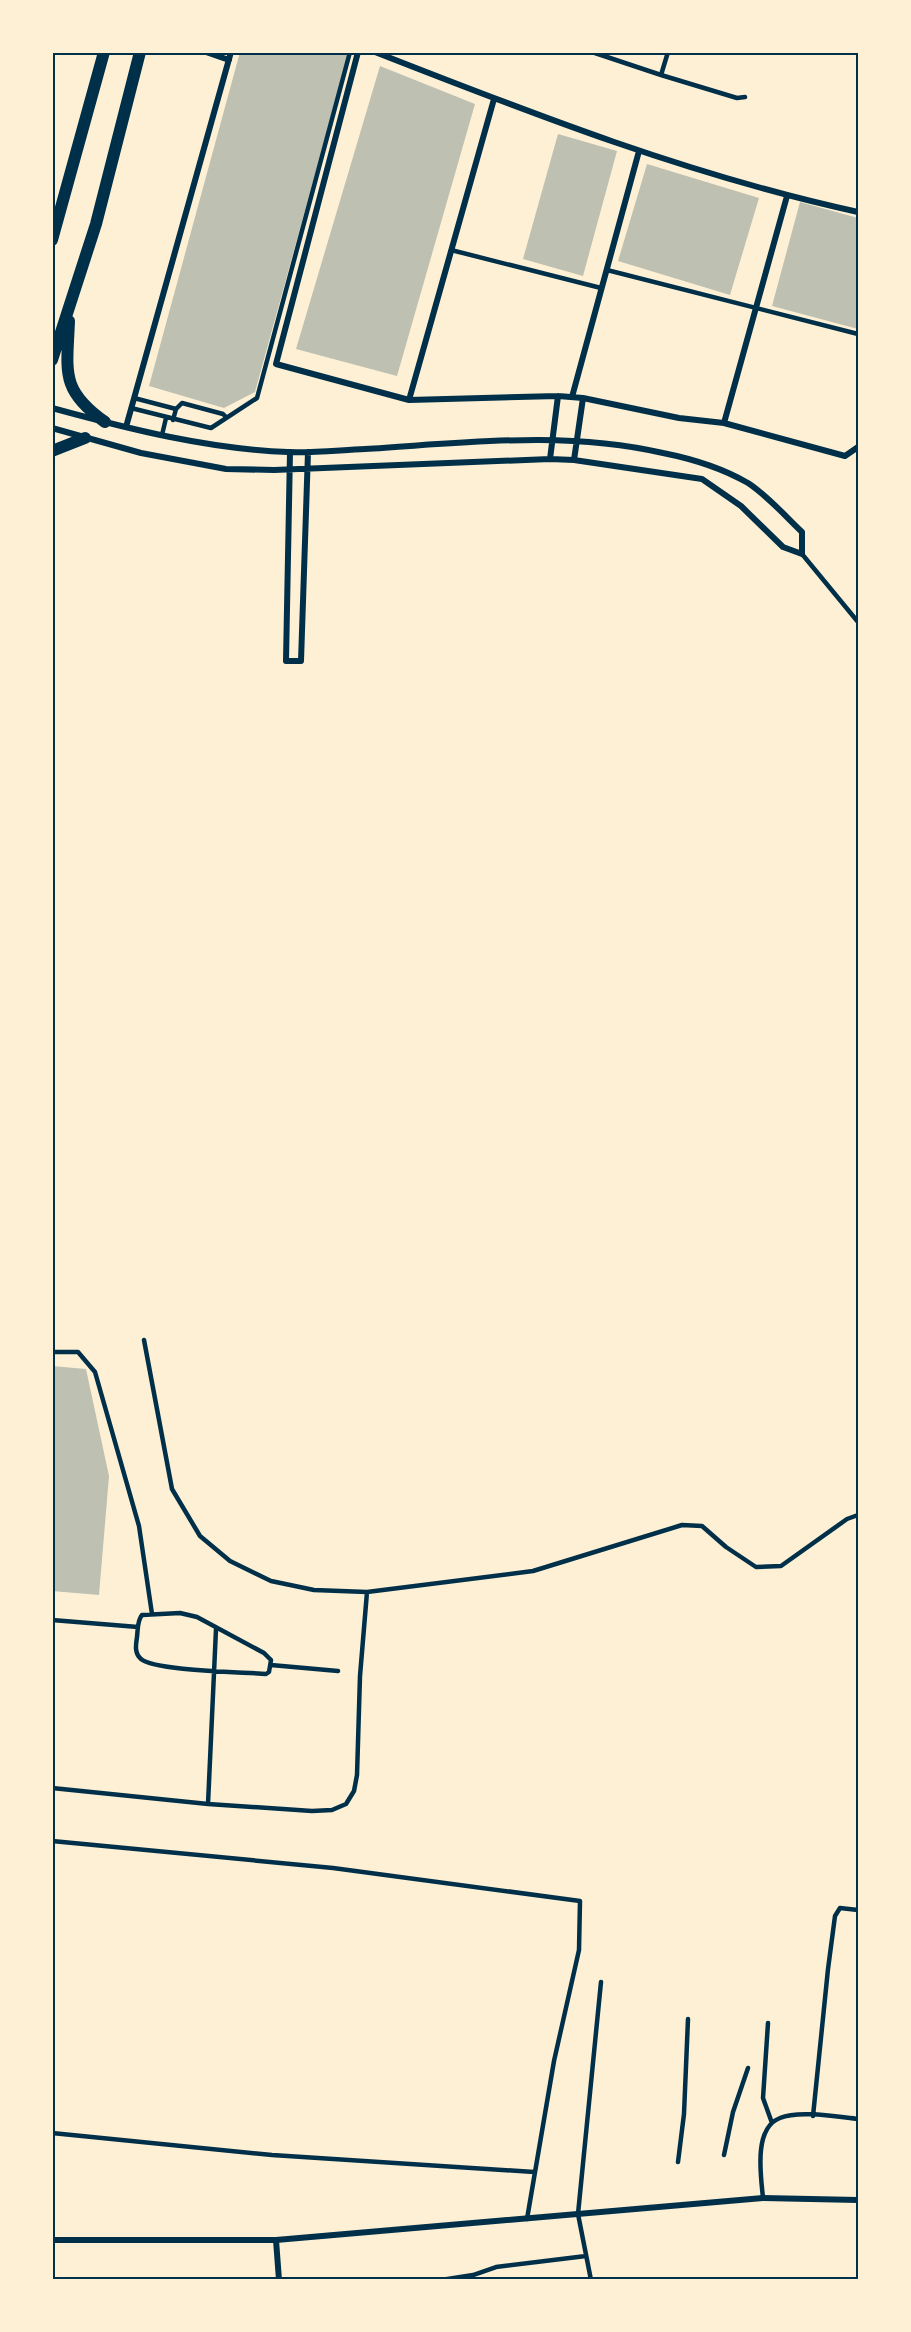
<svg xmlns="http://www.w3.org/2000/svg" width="911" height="2332" viewBox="0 0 911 2332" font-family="Ubuntu,sans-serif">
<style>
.building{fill:#bec0b2}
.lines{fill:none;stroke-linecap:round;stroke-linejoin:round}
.service{stroke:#003049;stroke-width:4.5}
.minor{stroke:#003049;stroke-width:6}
.secondary{stroke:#003049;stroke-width:12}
.neatline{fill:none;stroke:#003049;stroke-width:2}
</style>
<rect width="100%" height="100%" fill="#fdf0d5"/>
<path class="building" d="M240,52H341L348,54L255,392L224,408L149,386Z
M380,66L475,104L397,376L296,349Z
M558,134L617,151L583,276L523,259Z
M647,164L759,198L730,295L618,261Z
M800,202L858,218V329L772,306Z
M52,1366L86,1369L109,1476L99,1595L52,1591Z"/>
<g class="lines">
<path class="service" d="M592,52L661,75L668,52
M661,75L737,98L745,97
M451,250L601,288
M607,270L858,334
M134,398L176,409
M131,408L211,428L257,398L350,52
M173,420L176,409L182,403L223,414L226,417
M162,435L166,418
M802,554L858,622
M144,1340L172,1489L200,1536L230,1561L271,1581L314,1590L367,1592L533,1571L682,1525L702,1526L726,1547L756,1567L781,1566L847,1519L858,1515
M52,1352H78L95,1372L139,1526L152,1614
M180,1613L197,1617L264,1653L271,1660L269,1672L266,1674C243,1672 155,1671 141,1659C134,1653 136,1644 137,1637C138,1629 137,1621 142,1615Z
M52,1620L138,1627
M271,1665L338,1671
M52,1788L208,1804L312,1811L332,1810L346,1804L354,1791L357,1775L360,1676L367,1592
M208,1804L216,1629
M52,1841L333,1868L580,1901L579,1950L554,2061L527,2219
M768,2023L763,2098L772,2123
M813,2116L828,1969L835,1916L840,1908L858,1910
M52,2133L272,2155L534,2172
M724,2155L733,2112L748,2068
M678,2162L684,2114L688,2019
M763,2198C761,2177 753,2128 780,2118C799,2110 838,2117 858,2119
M441,2280L473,2275L496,2267L586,2256
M591,2280L578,2214L601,1982"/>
<path class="minor" d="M206,52L229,60
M358,52L276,364L409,400L558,396L583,398L679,418L724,423L845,456L858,447
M375,52C533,114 692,176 858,212
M572,397L639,151
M409,400L494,99
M52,408C129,429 208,449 288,452C314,453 340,450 365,449C465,443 565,430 663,453C693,459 722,468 748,483C768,496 785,516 802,532V554L783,547L741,506L702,479L574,460L550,459L274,470L226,469L141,453L52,428
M724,423L787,196
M126,427L231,52
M290,452L286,661H301L308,452
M550,459L558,396
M574,460L583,398
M52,2240H276L763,2198L858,2200
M276,2240L279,2280"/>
<path class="secondary" d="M52,240L104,52
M69,321C67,372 60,390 105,422
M52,360L96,224L140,52
M52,451L85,438"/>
</g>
<rect width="911" height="2332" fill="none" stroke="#fdf0d5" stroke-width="108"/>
<rect x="54" y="54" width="803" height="2224" class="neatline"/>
</svg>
